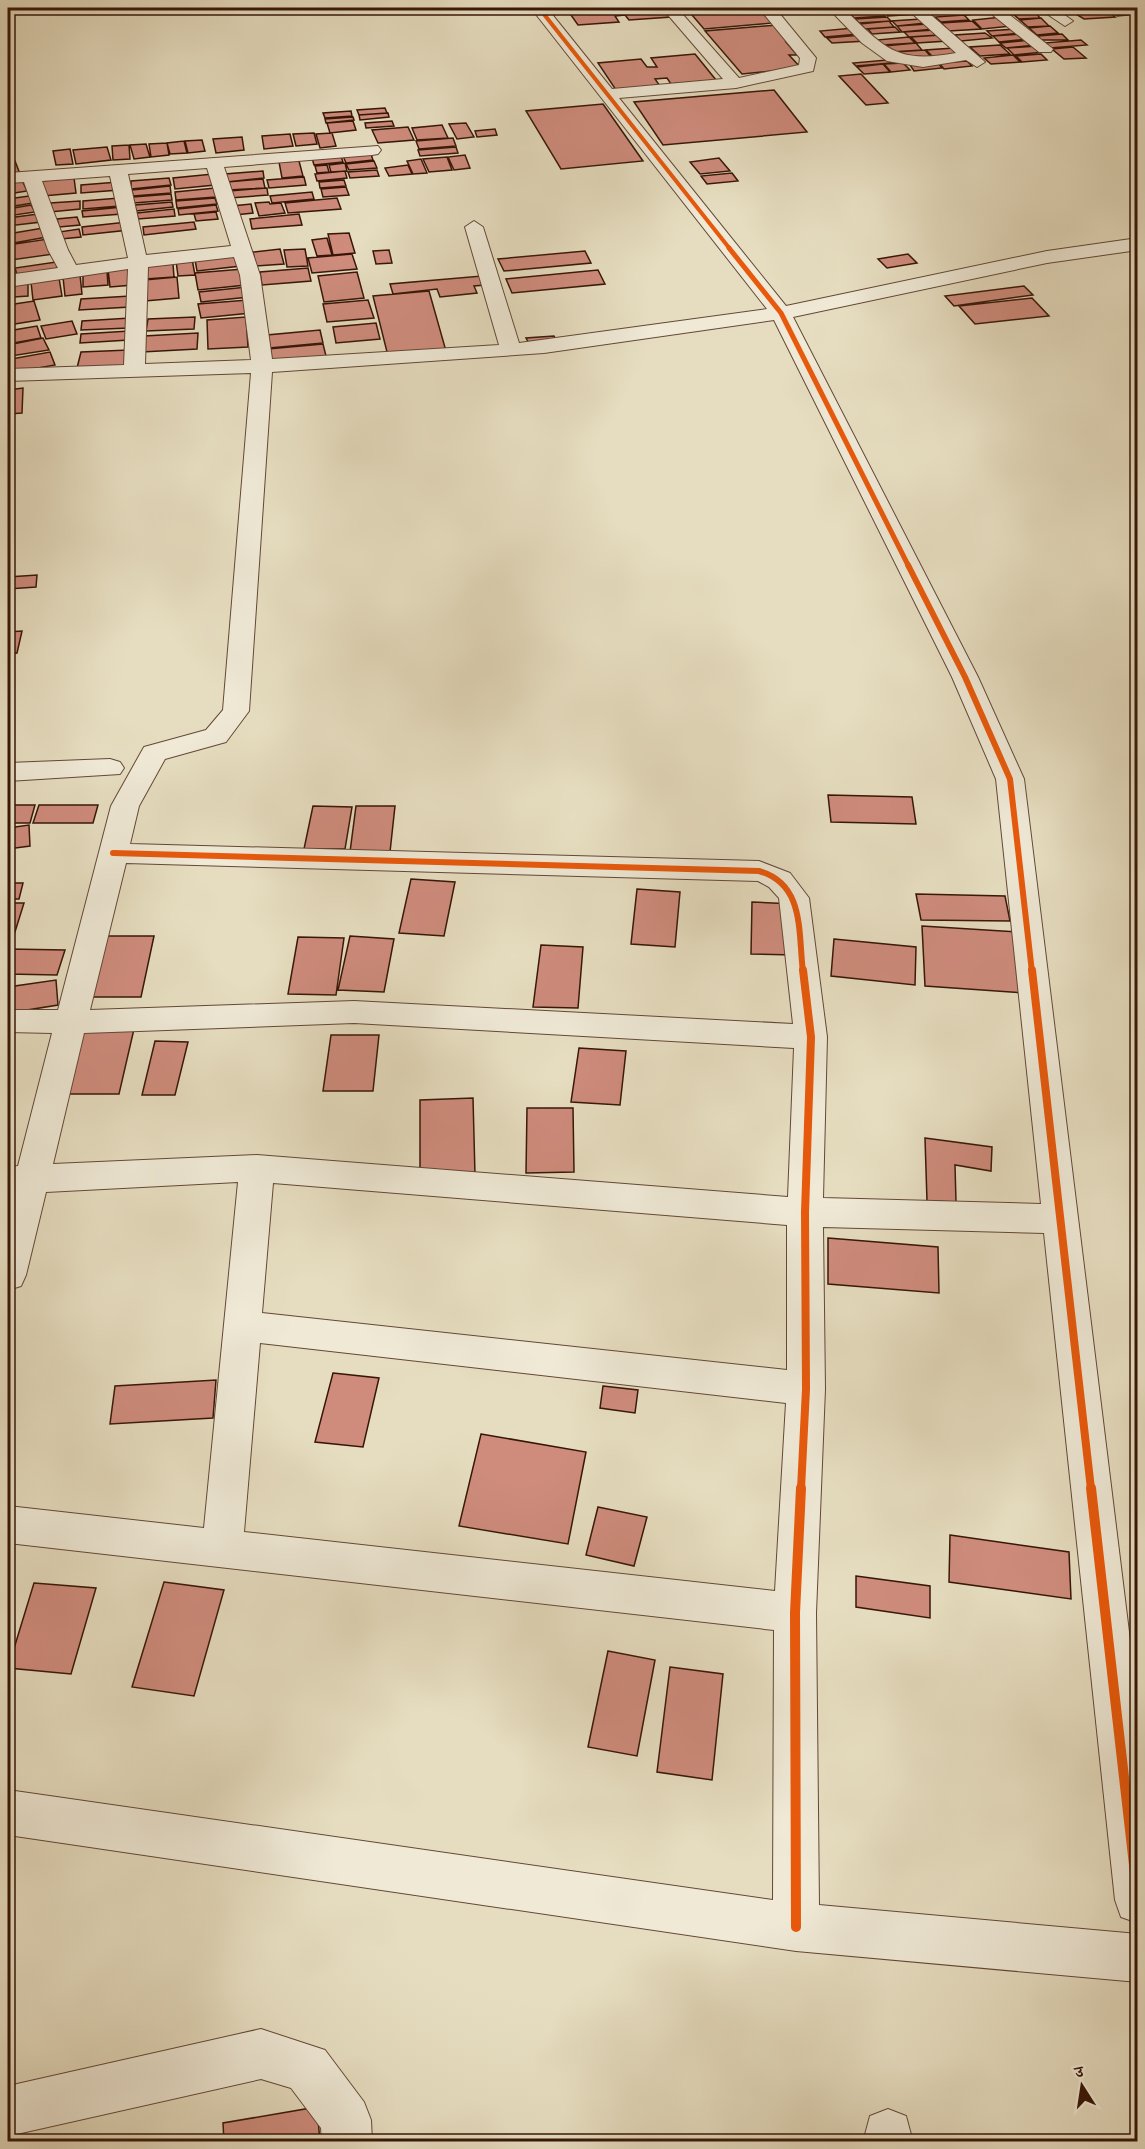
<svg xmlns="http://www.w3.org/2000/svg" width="1145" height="2149" viewBox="0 0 1145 2149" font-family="'IM FELL French Canon','Noto Serif Devanagari',serif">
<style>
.building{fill:#cf8c7d;stroke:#371608;stroke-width:1.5}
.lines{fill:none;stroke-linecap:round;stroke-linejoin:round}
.street-casing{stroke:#634836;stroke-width:2}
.street{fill:#efe9d6;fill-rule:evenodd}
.cycleway-far4-casing{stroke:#efe9d6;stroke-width:6}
.cycleway-far3-casing{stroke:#efe9d6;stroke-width:8}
.cycleway-far2-casing{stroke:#efe9d6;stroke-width:9}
.cycleway-far1-casing{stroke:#efe9d6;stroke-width:12}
.cycleway-casing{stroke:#efe9d6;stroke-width:14}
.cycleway-far4{stroke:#e8590c;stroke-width:4}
.cycleway-far3{stroke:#e8590c;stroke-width:5}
.cycleway-far2{stroke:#e8590c;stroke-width:6}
.cycleway-far1{stroke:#e8590c;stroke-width:8}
.cycleway{stroke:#e8590c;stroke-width:10}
</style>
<rect width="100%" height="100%" fill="#e6ddc0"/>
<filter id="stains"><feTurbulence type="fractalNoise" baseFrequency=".00333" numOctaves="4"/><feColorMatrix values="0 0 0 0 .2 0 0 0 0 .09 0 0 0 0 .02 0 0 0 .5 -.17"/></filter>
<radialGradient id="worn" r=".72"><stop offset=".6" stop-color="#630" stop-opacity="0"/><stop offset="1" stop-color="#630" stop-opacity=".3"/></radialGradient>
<path class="building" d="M566,8H664L671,17L629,20L625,15L615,16L619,22L578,25Z
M686,8H758L772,23L704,29Z
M912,8L918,14L888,16L882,9Z
M988,8L994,12L966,15L960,10Z
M1005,8H1029L1034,11L1011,13Z
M1071,8H1104L1115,17L1084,19L1071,11H1075Z
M1106,8H1135L1138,14L1117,16Z
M879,9L885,16L854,18L849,12Z
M1035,12L1040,18L1019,19L1013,14Z
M964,15L969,20L941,22L935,17Z
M887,17L891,21L859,23L855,19Z
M1002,17L1012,26L982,29L973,20Z
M1041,18L1049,26L1028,27L1020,20Z
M921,19L926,23L897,26L892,21Z
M889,21L894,27L865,29L860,24Z
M972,21L981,29L949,31L941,23Z
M928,24L934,29L902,32L897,26Z
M777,25L792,42H786L797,55H789L801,68L742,74L705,31Z
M1050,26L1058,33L1037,35L1029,28Z
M895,27L900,32L872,34L868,29Z
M854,28L859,34L825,37L820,31Z
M1016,29L1021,33L992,36L987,31Z
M934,30L939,35L909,37L904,32Z
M985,33L992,38L961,41L955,35Z
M1023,34L1029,39L999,42L993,36Z
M1062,34L1068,40H1041L1038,36Z
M861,35L866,41L832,43L827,38Z
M941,35L947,41L917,43L911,37Z
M909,37L915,43L882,45L877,40Z
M1030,40L1036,45L1006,48L1000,43Z
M1081,40L1087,45L1050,48L1044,43Z
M916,43L922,50L891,52L884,46Z
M1000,45L1010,54L980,56L970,47Z
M1037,46L1044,52L1014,55L1007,48Z
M1073,47L1086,58L1064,59L1052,49Z
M954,48L962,55L934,58L926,50Z
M925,50L932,58L903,60L895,52Z
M695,54L716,80L671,84L667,78L655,79L660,86L616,90L598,63L641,59L647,67H657L651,58Z
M1041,54L1047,60L1022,62L1016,56Z
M1013,55L1020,62L991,64L984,58Z
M887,60L891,63L856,66L853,63Z
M967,61L972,66L944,69L939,63Z
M903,63L910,70L891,72L884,64Z
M938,63L942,68L914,71L910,65Z
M883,64L890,72L864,74L857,67Z
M861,74L888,103L866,105L839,76Z
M774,90L807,132L663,145L634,102Z
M603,104L643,161L561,169L526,111Z
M385,108L387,113L359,115L357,110Z
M351,111L352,116L325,118L323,113Z
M388,113L389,117L360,120L359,115Z
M353,117L354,120L326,123L325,119Z
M353,121L356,130L330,133L327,123Z
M392,121L394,126L366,128L365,123Z
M466,123L474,137L457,139L449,124Z
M442,125L448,138L417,140L412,128Z
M408,127L414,140L378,143L372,130Z
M495,129L497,135L477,137L475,131Z
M314,133L317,144L296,146L293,134Z
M332,133L336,146L320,148L316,134Z
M290,134L293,146L264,149L262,136Z
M242,137L244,150L216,153L213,139Z
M453,138L456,146L419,149L416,141Z
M202,140L205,151L188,153L185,141Z
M184,141L187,153L170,154L167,143Z
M167,143L169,155L151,157L149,144Z
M146,144L150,157L134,159L130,145Z
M129,145L130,159L113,160L112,146Z
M107,147L111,160L76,164L73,150Z
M456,147L458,153L420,156L418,150Z
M70,149L73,164L56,165L53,151Z
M371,154L373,160L346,163L343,156Z
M465,155L470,168L454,170L448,157Z
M341,156L343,162L314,165L312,158Z
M447,157L452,170L429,172L423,159Z
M719,158L730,171L700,174L690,162Z
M421,159L427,173L413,174L407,161Z
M8,161H15L20,174L8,176Z
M299,161L303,176L282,178L279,162Z
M374,161L377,168L349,170L346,164Z
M345,163L347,171L331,172L329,165Z
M327,165L329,172L317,173L315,166Z
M408,165L412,174L389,176L385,168Z
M377,170L379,176L350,178L348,172Z
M263,171L264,178L227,182L225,174Z
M345,171L347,178L317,181L315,174Z
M732,173L738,181L707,184L701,176Z
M213,174L215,185L175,189L173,178Z
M304,177L306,185L269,188L267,180Z
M74,178L76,193L43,196L41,181Z
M169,178L171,185L131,189V181Z
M263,179L265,188L228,190L227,182Z
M22,180L27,191L8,194V182Z
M344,180L346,186L320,188L319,182Z
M118,182L119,190L81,193V185Z
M170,186L171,193L133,196L132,190Z
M346,187L349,195L323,197L321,189Z
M215,188L216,197L176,200L175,192Z
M267,188L268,195L230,198L229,191Z
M312,192L314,199L272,203L270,196Z
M171,194L172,200L134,203L133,197Z
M29,196L33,203L8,207V199Z
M119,198L120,206L83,209V201Z
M215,198L217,204L177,208L176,201Z
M337,198L341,209L288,213L285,203Z
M80,201V209L50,212V203Z
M172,202L173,207L136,211L135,205Z
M269,202L270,204L281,203L285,213L259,216L255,203Z
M251,204L253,213L235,215L232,206Z
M31,205L35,212L8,216V209Z
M216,205L218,211L179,215L178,209Z
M122,207V214L83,217L82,211Z
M174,209L175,216L138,219L137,213Z
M216,212L218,219L196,221L194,214Z
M38,214L41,222L8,226V218Z
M299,214L302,225L252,229L250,219Z
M77,217L80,225L59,227L57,219Z
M127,222L129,230L83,235L82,227Z
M194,222L196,229L144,235L143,227Z
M43,228L47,237L8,244V234Z
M79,229L81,237L61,239L59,232Z
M349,233L355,253L333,255L328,234Z
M327,238L332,255L317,256L312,240Z
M48,239L54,254L11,260L8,245Z
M280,249L284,264L256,266L253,252Z
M305,249L308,266L287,267L284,250Z
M389,250L392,263L376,264L373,251Z
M585,251L591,263L504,271L498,259Z
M352,254L357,269L312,273L308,258Z
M908,254L917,263L887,268L878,259Z
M238,255L241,266L197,271L195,260Z
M192,259L195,275L178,276L176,261Z
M56,262L60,271L18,278L15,268Z
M173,264L174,277L145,279L144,266Z
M131,267L133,285L110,287L108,269Z
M308,268L311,281L262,285L260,272Z
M243,269L246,285L198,290L195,273Z
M598,270L605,284L512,293L506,279Z
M107,271L108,285L83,287V273Z
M357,272L364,298L324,302L318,276Z
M80,275L82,294L65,296L63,277Z
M482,276L485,285L474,286L477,293L440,297L437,289L393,294L390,284Z
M177,277L179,298L145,301L144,280Z
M59,278L62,296L33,300L31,282Z
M28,283V296L14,297V284Z
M1024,286L1033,295L954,306L945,296Z
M247,287L249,297L201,302L199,292Z
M429,291L446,351L388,356L373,296Z
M130,296V307L79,310L81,299Z
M1032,298L1049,316L975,324L959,306Z
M248,300L251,313L201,318L198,304Z
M368,300L374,318L327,322L323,304Z
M34,301L40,320L8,325V305Z
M195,317L194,329L146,331L148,319Z
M246,317L248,347L208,349L207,320Z
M130,318L129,328L81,330L82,321Z
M72,321L77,334L46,339L41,326Z
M376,323L380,339L336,343L333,327Z
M37,326L41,338L8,344V331Z
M320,330L323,343L269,348L267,335Z
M129,331V340L80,343L81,334Z
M198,333L197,349L142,352L144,336Z
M554,336L558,344L531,347L526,338Z
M43,338L49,350L11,356L8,348V345Z
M323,344L326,356L271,362L268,349Z
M129,350L126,366L77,368L81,352Z
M50,352L55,365L16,372L11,359Z
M23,388L22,413L8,414V390Z
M14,454L12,473H8V455Z
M37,575L36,587L8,589V577Z
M22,631L17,653L8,654V632Z
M828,795L912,797L916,824L831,822Z
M8,805H35L30,823H8Z
M39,805H98L93,823H33Z
M313,806L352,807L345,849H304Z
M356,806H395L390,852H350Z
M29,825L30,846L8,849V828Z
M411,879L455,882L444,936L399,933Z
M8,883H23L19,899H8Z
M637,889L680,892L675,947L631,944Z
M916,894L1005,896L1010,921L921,920Z
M752,902L793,904L794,955L751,954Z
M8,903H24L14,935H8Z
M922,926L1018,932L1024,993L925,986Z
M104,936H154L141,997H89Z
M350,936L394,939L384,992L338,990Z
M298,937L344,938L336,995L288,994Z
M834,939L916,947L915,985L831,976Z
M541,945L583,947L578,1008L533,1007Z
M8,949L65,950L57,975L8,974Z
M56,980L58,1005L8,1013V987Z
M84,1029H134L119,1094H67Z
M331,1035H379L373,1091H323Z
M155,1041L188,1042L175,1095H142Z
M579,1048L626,1051L620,1105L571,1102Z
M473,1098L475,1175L420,1177V1100Z
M527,1108H573L574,1172L526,1173Z
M925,1138L992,1147L991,1171L955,1165L956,1202L927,1201Z
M828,1238L938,1247L939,1293L828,1284Z
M333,1373L379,1378L363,1447L315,1442Z
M216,1380L213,1418L110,1424L115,1386Z
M603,1386L638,1390L635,1413L600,1408Z
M481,1434L586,1452L568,1544L459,1526Z
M598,1507L647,1517L634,1566L586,1555Z
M950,1535L1069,1552L1071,1599L949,1582Z
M856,1576L930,1586V1618L856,1607Z
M164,1582L224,1590L194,1696L132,1687Z
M34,1583L96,1588L71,1674L8,1668Z
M608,1651L655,1660L637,1756L588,1747Z
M670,1667L723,1674L712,1780L657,1772Z
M317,2107L320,2142H224L223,2123Z"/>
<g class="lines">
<g class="street-casing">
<path id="street" d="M531,8H547L612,89L723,79L662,8H677L739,78L799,65L800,58L759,8H775L816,58L813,71L736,88L619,98L786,306L1047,251L1138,238V250L1047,263L793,317L978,677L1024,779L1138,1705V1923L1121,1917L1115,1900L1044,1233L823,1227L825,1389L816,1613L819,1905L1138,1934V1982L796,1951L8,1835V1790L773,1900L774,1630L8,1543V1506L204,1528L238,1182L46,1192L26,1275L21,1286L8,1290V1206L11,1193H8V1167L18,1166L52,1033L8,1032V1010H58L111,806L144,747L206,730L223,710L251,373L8,381V369L124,365L128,269L8,287V275L58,268L48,250L24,182L8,183V173L378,146L381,150L378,154L372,155L224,167L260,275L272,359L499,345L465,227L474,221L483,227L519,343L767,309ZM207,168L231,246L146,255L128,174ZM110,176L128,258L76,265L68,250L42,181ZM234,257L240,275L251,360L145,364L148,267ZM774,320L952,677L996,779L1041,1204L823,1198L827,1037L809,898L790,873L759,861L130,844L139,806L165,759L226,742L249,711L272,372L544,353ZM126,863L758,881L769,887L779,898L793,1024L354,1001L90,1010ZM354,1023L794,1048L788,1197L257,1155L53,1164L84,1033ZM273,1183L787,1225V1370L262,1313ZM260,1343L786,1403L775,1591L244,1532Z
M828,8H843C885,48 895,64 956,53L906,8H923L985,62L977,67L966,60L923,67L887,61L862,43Z
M984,8H1001L1053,49L1051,52H1039Z
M1038,8H1055L1073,21L1065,26Z
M110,759L120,762L124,768L120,774L8,781V763Z
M261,2029L325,2050L364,2102L371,2120L372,2142H322L321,2128L291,2088L261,2079L8,2136V2086Z
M888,2109L906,2116L913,2142H863L870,2116Z"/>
</g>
<use href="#street" class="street"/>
<g class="cycleway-far4-casing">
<path id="cycleway-far4" d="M539,8L730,249"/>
</g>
<g class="cycleway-far3-casing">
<path id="cycleway-far3" d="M729,248L781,313L909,567"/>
</g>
<g class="cycleway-far2-casing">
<path id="cycleway-far2" d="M908,565L965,677L1010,779L1032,972
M113,853L759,871C805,884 798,932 803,972"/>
</g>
<g class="cycleway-far1-casing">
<path id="cycleway-far1" d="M1032,970L1091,1489
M801,1489L806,1389L805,1212L811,1037L803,970"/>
</g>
<g class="cycleway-casing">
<path id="cycleway" d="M1091,1488L1138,1900
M796,1927L795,1613L801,1488"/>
</g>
<use href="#cycleway-far4" class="cycleway-far4"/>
<use href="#cycleway-far3" class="cycleway-far3"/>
<use href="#cycleway-far2" class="cycleway-far2"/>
<use href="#cycleway-far1" class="cycleway-far1"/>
<use href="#cycleway" class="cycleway"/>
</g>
<rect width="1145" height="2149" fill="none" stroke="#e6ddc0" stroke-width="30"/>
<rect x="9" y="9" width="1127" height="2131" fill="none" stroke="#371608" stroke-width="3"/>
<rect x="15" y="15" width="1115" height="2119" fill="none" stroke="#371608" stroke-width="1.5"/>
<g transform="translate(1082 2086) rotate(348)" stroke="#efe9d6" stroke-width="4.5" paint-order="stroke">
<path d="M0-4.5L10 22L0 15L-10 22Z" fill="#371608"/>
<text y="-9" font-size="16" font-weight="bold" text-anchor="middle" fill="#371608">उ</text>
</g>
<rect width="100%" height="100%" filter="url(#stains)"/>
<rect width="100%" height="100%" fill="url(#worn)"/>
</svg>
